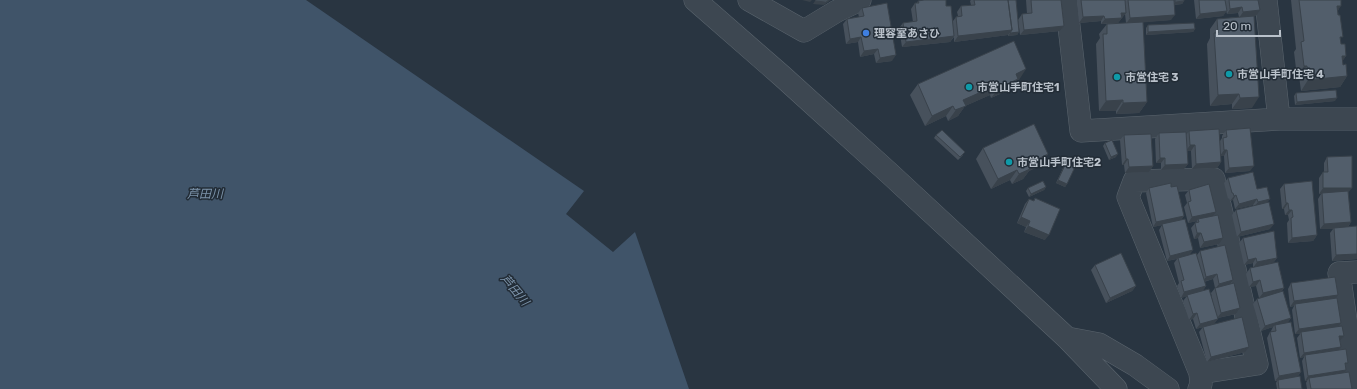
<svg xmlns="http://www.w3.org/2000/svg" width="1357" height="389" viewBox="0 0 1357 389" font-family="Rubik,'Noto Sans JP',sans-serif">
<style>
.water{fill:#405469}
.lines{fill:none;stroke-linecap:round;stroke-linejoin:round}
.minor-casing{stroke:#5b656e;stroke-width:23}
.minor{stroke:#3d4751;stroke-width:22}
.wall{fill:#47515c;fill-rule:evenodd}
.shaded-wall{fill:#39424b}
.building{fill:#525e6b;stroke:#39424b}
.shop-dot{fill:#3f7fe0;stroke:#222c36;stroke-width:1.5}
.culture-dot{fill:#0f9aa8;stroke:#222c36;stroke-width:1.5}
.labels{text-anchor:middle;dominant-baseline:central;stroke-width:3;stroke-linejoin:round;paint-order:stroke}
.poi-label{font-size:11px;font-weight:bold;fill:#bac2cb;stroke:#222c36;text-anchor:start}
.water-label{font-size:12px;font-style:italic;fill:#7d94ab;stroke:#222c36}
</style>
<rect width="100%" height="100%" fill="#293541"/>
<path class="water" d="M0,0H306L584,191L566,214L613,252L635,232L689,389H0Z"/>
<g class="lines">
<g class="minor-casing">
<path id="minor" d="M695,0L782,76L889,173L1067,338L1116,389
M749,0L804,31L837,11L860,0
M1066,0L1081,131L1279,119H1357
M1266,0L1279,119
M1067,338L1099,344L1135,365L1168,389
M1199,389L1201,384L1200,373L1128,197L1134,181L1214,179L1257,364L1200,373
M1356,389L1339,273L1357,272"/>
</g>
<use href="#minor" class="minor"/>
</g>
<path class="wall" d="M971,0H1016L1019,32L1017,35L1008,36V35L954,42V37L950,42L902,47L899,28L903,23L913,22L911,9L915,3H917L918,1L946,6L953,21L956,17L958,16L957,12L961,6L971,5L970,1Z
M1026,0H1061L1064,26L1060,31L1020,35L1018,20L1022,14H1027Z
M1077,0H1184V1L1182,4L1174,5L1171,20L1143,22L1147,102L1139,113L1116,114V111H1099L1096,44L1100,38L1099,34L1107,24H1101V21L1079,23ZM1125,14L1126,23H1118Z
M1194,0H1258L1256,16L1245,17L1252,108L1232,109V104L1210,106L1207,44L1210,38V29L1217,19L1239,17L1238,13L1227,14L1226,11L1223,16L1196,19Z
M1291,0H1341L1338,11L1341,44L1346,56L1342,61L1343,65L1347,76L1340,87L1301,91L1299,76L1297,77L1294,52L1296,49Z
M862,8L892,61L876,63L874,54L860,57L858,42L846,44L843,24L847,19L859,17L858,13Z
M1148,25L1195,29L1193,32L1146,35V28Z
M1017,80L1011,89L991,98L990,95L965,106L958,116L948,121L946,116L925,126L910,95L918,84L1019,80Z
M1296,93L1335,101L1295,105L1294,96Z
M1226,130L1250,171L1225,173L1224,156H1221V162L1217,168L1192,169L1191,151H1187L1188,164L1184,169L1161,170V163H1156L1155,139L1159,133L1186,135L1189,131L1220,141L1222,138V136Z
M936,135L963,155L958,160L934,138Z
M1124,135L1153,166L1149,172L1125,173L1124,165H1122L1120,140Z
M1105,143L1116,157L1109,160L1103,146Z
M983,148L1048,154L1041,165L1029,171L1023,179L1012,184L1010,180L991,189L976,159Z
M1327,157L1348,192L1351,222L1348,227L1357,226V259L1332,261L1330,233L1333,229H1320L1318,199L1321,194H1319V178L1323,172H1324V163Z
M1066,163L1067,184L1065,187L1056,183L1064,166Z
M1228,178L1257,189L1267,202L1270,229L1237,237L1232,215L1236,210L1253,206V205L1235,209L1233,200L1230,201L1229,198L1228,199L1224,183Z
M1284,184L1317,235L1313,241L1288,243L1287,223L1289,220L1288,215H1285L1284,209H1282L1280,189Z
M1046,187L1044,190L1029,197L1026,191L1028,188Z
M1171,187L1184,216L1181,220L1190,254L1197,255L1200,251L1233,280L1231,284L1240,308L1236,314L1218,318L1214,324L1245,352L1207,362L1199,332L1203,327L1196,329L1193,319L1189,320L1183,301L1187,296L1181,298L1177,286L1179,283L1174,263L1177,259L1167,261L1159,230L1162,225L1153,227L1146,193L1149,188ZM1213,279L1215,288L1211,293L1213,303L1203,290L1206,286L1204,282Z
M1189,190L1213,216L1219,244L1200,248L1198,238L1194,239L1191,228L1197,221L1188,223L1184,207L1187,203L1185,195Z
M1035,198L1045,240L1024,232L1026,227L1017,223L1025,204L1029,199L1033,201Z
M1243,238L1277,258L1273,263L1284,288L1281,292L1291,318L1287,323L1301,372L1298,376L1302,389H1277L1276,383L1277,381H1275L1267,338L1270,332H1272L1271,331L1273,327L1261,331L1253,304L1257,299L1259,298L1256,286L1249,287L1246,274L1250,268L1253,267V263L1244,265L1239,243Z
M1095,265L1136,286L1132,291L1106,303L1091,270Z
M1291,283L1335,298L1338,327L1344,336L1340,341L1341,347L1338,350L1346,366L1345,372L1352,389H1307L1306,383L1307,381H1305L1302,361L1304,357L1300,358L1297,338L1300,334H1295L1292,310L1294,306L1290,307L1288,289Z"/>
<path class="shaded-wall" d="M802,0H812L810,2Z
M831,0L824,5L813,4L815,1Z
M1184,1L1182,4L1173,5L1175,2Z
M1337,6H1341L1334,16Z
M1242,7L1238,13L1227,14L1230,9Z
M1260,10L1256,16L1239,18L1243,12Z
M1227,11L1223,16L1196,19L1200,14Z
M1121,13H1126L1118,23L1101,24L1105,19Z
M1175,15L1171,20L1126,24L1130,18Z
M1104,16L1101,21L1079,23L1083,17Z
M1064,26L1060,31L1020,35L1024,30Z
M1195,29L1193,32L1146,35L1148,32Z
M1012,30L1008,35L954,42L958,36Z
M1019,32L1017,35L1008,36L1010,33Z
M954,36L950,42L902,47L906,42Z
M861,37L858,42L846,44L850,39Z
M878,49L874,54L860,57L864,51Z
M896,55L892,61L876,63L880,58Z
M1342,56H1346L1339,66Z
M1304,66H1307L1299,76L1297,77Z
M1026,69L1019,80H1017L1011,89L991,98L999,88L1016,74Z
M1347,76L1340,87L1301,91L1308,80Z
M997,85L990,95L965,106L958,116L948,121L963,100Z
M1239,94L1232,104L1210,106L1218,95Z
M1259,97L1252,108L1232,109L1240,98Z
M1337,98L1335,101L1295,105L1297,102Z
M1123,100L1116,111H1099L1106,101Z
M1147,102L1139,113L1116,114L1123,103Z
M953,106L946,116L925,126L932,116Z
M1190,145H1195L1191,151H1186Z
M1224,150H1227L1224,156H1220Z
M1048,154L1041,165L1029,171L1023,179L1012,184L1019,174L1028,164Z
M1118,154L1116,157L1109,160L1111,157Z
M1160,158H1165L1161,163H1156Z
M1126,159H1128L1124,165H1122Z
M1221,162L1217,168L1192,169L1196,164Z
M1188,164L1184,169L1161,170L1165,165Z
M1153,166L1149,172L1125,173L1129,167Z
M1254,166L1250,171L1225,173L1229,168Z
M1017,170L1010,180L991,189L998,179Z
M1058,180L1067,184L1065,187L1056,183Z
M1046,187L1044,190L1029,197L1031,194Z
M1323,188H1352L1348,193L1319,194Z
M1236,195L1233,200L1230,201L1234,196Z
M1257,199L1253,205L1235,209L1239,204Z
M1270,199L1266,204L1254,207L1258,202Z
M1286,203H1288L1284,209H1282Z
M1289,210H1292L1288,215H1285Z
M1216,212L1212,217L1198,219L1197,221L1188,223L1192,217Z
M1184,216L1180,221L1153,227L1156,222Z
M1021,217L1030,221L1026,227L1017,223Z
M1351,222L1347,228H1334L1333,229H1320L1324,224Z
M1274,224L1270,229L1237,237L1241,232Z
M1028,226L1049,235L1045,240L1024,232Z
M1197,233H1201L1198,238L1194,239Z
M1317,235L1313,241L1288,243L1292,238Z
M1223,238L1219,244L1200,248L1204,242Z
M1193,250L1189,256L1167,261L1170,256Z
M1357,254V259L1332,261L1336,255Z
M1256,258L1253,263L1244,265L1248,260Z
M1277,258L1273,263L1253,268L1257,262Z
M1217,274L1213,279L1202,282L1206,277Z
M1233,280L1229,286L1215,289L1219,284Z
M1260,280L1256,286L1249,287L1253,282Z
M1136,286L1132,291L1106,303L1110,298Z
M1206,286L1202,292L1181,298L1184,292Z
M1284,288L1280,293L1259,298L1263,293Z
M1338,295L1334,300L1295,304L1294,306L1290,307L1294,301Z
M1240,308L1236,314L1217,318L1221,313Z
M1197,313L1193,319L1189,320L1193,314Z
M1291,318L1287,324L1275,325L1273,327L1261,331L1265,326Z
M1218,319L1214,324L1196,329L1200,324Z
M1341,323L1337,328L1301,332L1300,334H1295L1299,329Z
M1339,336H1344L1340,341Z
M1249,347L1245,352L1207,362L1211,357Z
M1341,347L1337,352L1305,355L1304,357L1300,358L1304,353Z
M1346,370L1343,375L1309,378L1307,381H1305L1308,376Z
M1301,372L1297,377L1275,381L1279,376Z"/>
<path class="building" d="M816,0H829L826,2L815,1Z
M924,0H946V6H951L954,36L906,42L903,23L917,21L915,3H919L918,1Z
M974,0H1008L1012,30L958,36L956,17L962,16L961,6L975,5Z
M1008,0H1016L1019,32L1010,33L1012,30Z
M1031,0H1061L1064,26L1024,30L1022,14L1032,13Z
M1081,0H1125L1126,13H1121L1122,18L1105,19L1104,16L1083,17Z
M1128,0H1174L1175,15L1130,18Z
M1175,0H1184V1L1175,2Z
M1199,0H1225L1227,11L1200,14Z
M1229,0H1258L1260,10L1243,12L1242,7L1230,9Z
M1299,0H1341V6H1337L1338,15H1340L1343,37H1340L1341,44H1345L1346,56H1342L1343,65L1346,64L1347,76L1308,80L1307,66H1304L1301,42L1304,41Z
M887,3L896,55L880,58L878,49L864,51L861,37L850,39L847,19L864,16L862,8Z
M1254,16L1259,97L1240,98L1239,94L1218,95L1214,33H1218L1217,19Z
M1143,22L1147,102L1123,103V100L1106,101L1103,34H1107V24Z
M1194,23L1195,29L1148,32V25Z
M1014,41L1026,69L1016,74L1018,79L999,88L997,85L963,100L966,106L955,110L953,106L932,116L918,84Z
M1336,90L1337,98L1297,102L1296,93Z
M1034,124L1048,154L1028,164L1030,169L1019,174L1017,170L998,179L983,148Z
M1250,128L1254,166L1229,168L1227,150H1224L1223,138L1227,137L1226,130Z
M1219,129L1221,162L1196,164L1195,145H1190L1189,131Z
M942,130L965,152L960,157L936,135Z
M1186,132L1188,164L1165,165V158H1160L1159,133Z
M1151,134L1153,166L1129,167L1128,159H1126L1124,135Z
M1112,140L1118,154L1111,157L1105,143Z
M1352,156V188H1323V172H1328L1327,157Z
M1066,163L1075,167L1067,184L1058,180Z
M1253,172L1257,189L1267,187L1270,199L1258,202L1257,199L1239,204L1236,195L1234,196L1233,193H1232L1228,178Z
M1043,181L1046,187L1031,194L1028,188Z
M1312,181L1317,235L1292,238L1291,218L1293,217L1292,210H1289L1288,203H1286L1284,184Z
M1171,183V187L1177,186L1184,216L1156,222L1149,188Z
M1209,184L1216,212L1192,217L1188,202L1191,201L1189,190Z
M1348,191L1351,222L1324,224L1322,193Z
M1035,198L1060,209L1049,235L1028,226L1030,221L1021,217L1029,199L1034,201Z
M1269,202L1274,224L1241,232L1236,210Z
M1218,215L1223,238L1204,242L1201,233H1197L1195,223L1199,222L1198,219Z
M1185,219L1193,250L1170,256L1162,224Z
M1357,226V254L1336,255L1334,228Z
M1274,231L1277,258L1257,262L1256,258L1248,260L1243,238Z
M1225,245L1233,280L1219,284L1217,274L1206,277L1200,251Z
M1121,253L1136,286L1110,298L1095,265Z
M1196,253L1206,286L1184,292L1181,281L1184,280L1178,258Z
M1278,262L1284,288L1263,293L1260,280L1253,282L1250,268Z
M1335,277L1338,295L1294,301L1291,283Z
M1234,283L1240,308L1221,313L1215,288Z
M1209,289L1218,319L1200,324L1197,313L1193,314L1187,295Z
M1283,291L1291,318L1265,326L1257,299Z
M1337,298L1341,323L1299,329L1295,304Z
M1242,317L1249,347L1211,357L1203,327Z
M1291,322L1301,372L1279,376L1270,332L1276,331L1275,325Z
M1342,326L1344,336H1339L1341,347L1304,353L1301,332Z
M1346,349L1348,363H1345L1346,370L1308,376L1305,355Z
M1349,372L1352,389H1311L1309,378Z
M1300,376L1302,389H1279L1278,380Z"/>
<circle class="shop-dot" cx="866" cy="33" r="4"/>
<g class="culture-dot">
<circle cx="1229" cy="74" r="4"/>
<circle cx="1117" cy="77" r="4"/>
<circle cx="969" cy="87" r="4"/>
<circle cx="1009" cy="162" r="4"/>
</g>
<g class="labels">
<g class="poi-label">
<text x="874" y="33">理容室あさひ</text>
<text x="1237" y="74">市営山手町住宅 4</text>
<text x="1125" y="77">市営住宅 3</text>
<text x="977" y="87">市営山手町住宅1</text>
<text x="1017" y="162">市営山手町住宅2</text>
</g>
<g class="water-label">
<text x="205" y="194">芦田川</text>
<text transform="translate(515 290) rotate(50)">芦田川</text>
</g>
</g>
<path d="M1217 30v6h63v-6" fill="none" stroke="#bac2cb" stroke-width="2"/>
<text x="1223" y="30" font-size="12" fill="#bac2cb" stroke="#222c36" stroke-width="3" paint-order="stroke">20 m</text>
</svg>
